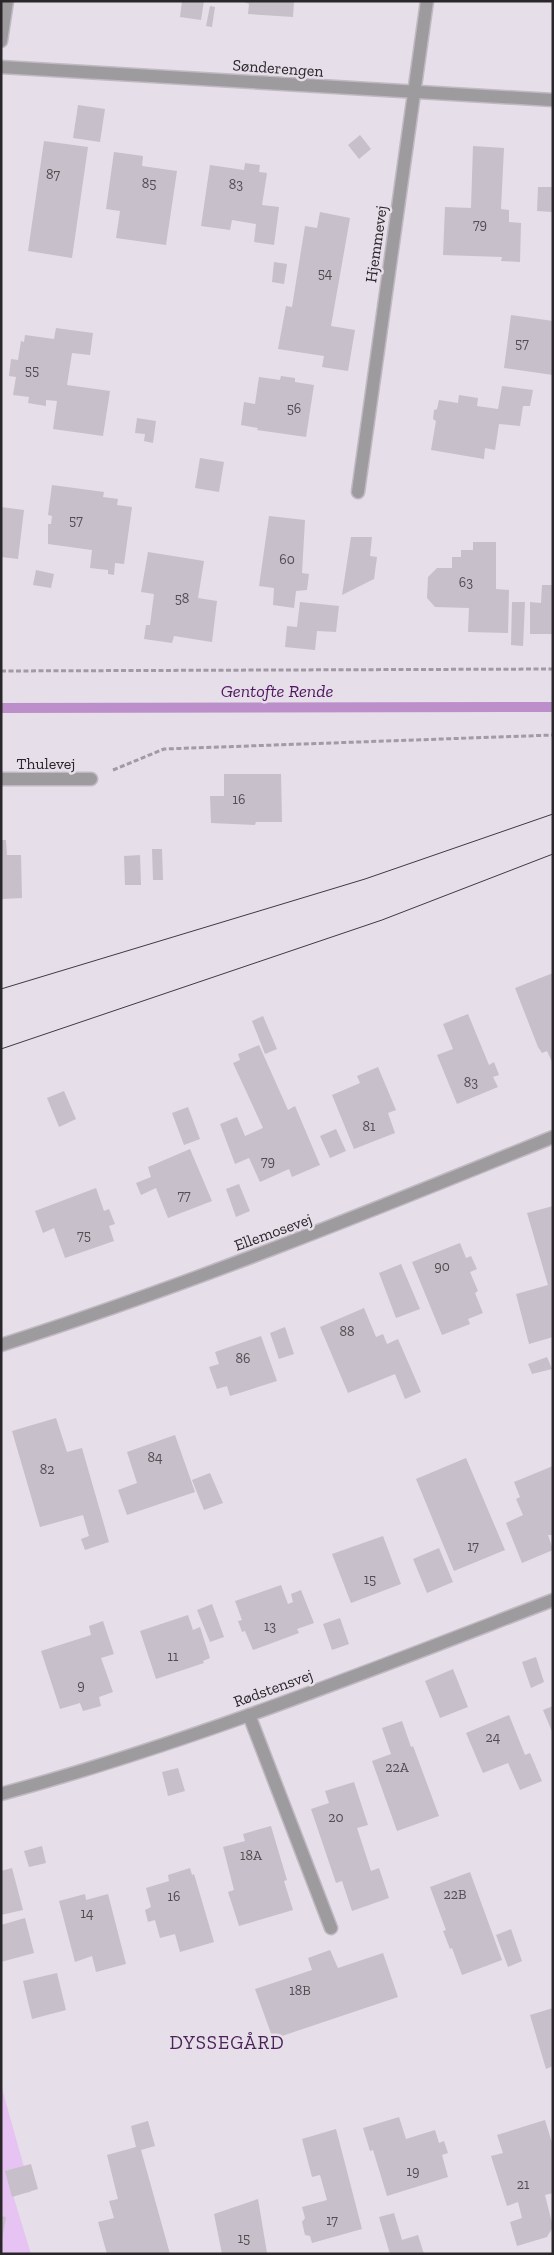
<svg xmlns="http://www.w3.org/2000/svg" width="554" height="2255" viewBox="0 0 554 2255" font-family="'Zilla Slab',serif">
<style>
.green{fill:#e7c3f3}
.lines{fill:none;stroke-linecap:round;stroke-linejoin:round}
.stream{stroke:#bc8fcb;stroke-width:10}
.building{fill:#c7bfc9}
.lane-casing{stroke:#c0b9c3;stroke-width:15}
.street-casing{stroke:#c0b9c3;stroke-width:15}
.path{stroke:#a29ba4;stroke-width:3;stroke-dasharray:5 2.5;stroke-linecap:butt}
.lane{stroke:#9e9b9f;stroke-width:12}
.street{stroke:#9e9b9f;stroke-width:12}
.tram{stroke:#3f3b40;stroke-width:1}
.labels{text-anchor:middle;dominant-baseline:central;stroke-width:5;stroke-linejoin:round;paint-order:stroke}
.number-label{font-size:14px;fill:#514d52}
.street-label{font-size:16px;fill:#2a272b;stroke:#e6dee9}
.water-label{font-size:18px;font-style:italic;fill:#4f165f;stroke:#e6dee9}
.quarter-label{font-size:19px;letter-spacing:1px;fill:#4a2257;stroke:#e6dee9}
</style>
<rect width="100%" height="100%" fill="#e6dee9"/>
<path class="green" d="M1,2085L31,2192L13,2195L31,2254H1Z"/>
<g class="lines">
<path class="stream" d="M1,708L553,707"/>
</g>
<path class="building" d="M182,1H204L201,20L180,17Z
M242,1H294L293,17L248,14L249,4Z
M210,6L215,7L212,27L206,26Z
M78,105L105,109L100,142L73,138Z
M360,135L371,149L359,159L348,145Z
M44,141L88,147L72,258L28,251Z
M473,146L504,148L501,209L509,210V222L521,223L520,262L501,261L502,257L443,255L445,207L471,208Z
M114,152L143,156L142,166L177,171L166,245L116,238L120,211L106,209Z
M245,163L260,165L259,172L267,173L262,205L279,207L274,245L254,242L256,224L232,220L230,230L201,226L210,165L244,170Z
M538,187H553V212L537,211Z
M320,212L350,218L331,326L355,330L348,371L322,367L324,356L278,349L286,306L292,307L305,226L317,228Z
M274,262L287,264L284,284L272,282Z
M511,315L553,321V375L504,368Z
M56,328L93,333L90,355L72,353L67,385L110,391L103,436L53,429L57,401L46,400V406L28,403L29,397L13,395L16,377L9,376L11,359L18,360L21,341L24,342L25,335L54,339Z
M281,376L295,378V382L314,385L306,437L257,430L258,428L241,425L244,402L255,404L259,377L280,380Z
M502,386L533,390L530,406H523L520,426L499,424L495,450L485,448L484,459L431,450L436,421L433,419L434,410L437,409L439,400L458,403L459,395L478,398L477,406L498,409Z
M137,418L156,421L153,443L144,441L145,434L135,433Z
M200,458L224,462L219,492L195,488Z
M52,485L104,492L103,497L118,499L117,505L132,507L124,564L115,563L114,575L108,574V570L90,568L92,550L48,544V524H51L52,516L48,515Z
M1,507L24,510L18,559L1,557Z
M269,516L305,520L302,573L309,574L307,590L296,591L294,608L273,605L274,588L259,586Z
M351,537H372L370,556L377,557L374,579L342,595Z
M473,542H496V589L509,590L508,633L468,632L469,608L435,607L427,598L428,577L437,568H452V557H461V550H473Z
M148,552L204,561L198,598L217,601L212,642L174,636L172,643L144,639L146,625H150L154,594L141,592Z
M36,570L54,574L51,588L33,585Z
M542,585H553V634H530V602L541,603Z
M300,602L339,606L336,632L317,631L315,650L285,647L287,626L297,627Z
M512,602H525L523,646L511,645Z
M224,774H281L282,822H256L255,825L211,823L210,796H224Z
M1,840H6L7,855H21L22,898L1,899Z
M152,849H162L163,880H153Z
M140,855L141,885H125L124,856Z
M553,973V1064L547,1051L542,1053L538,1047L515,988Z
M468,1014L489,1065L494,1062L499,1075L493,1077L498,1087L457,1104L437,1055L453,1049L443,1024Z
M263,1016L277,1049L265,1054L252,1021Z
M259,1045L288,1110L295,1106L320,1165L292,1177L289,1169L260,1182L249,1158L235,1164L220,1124L237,1117L245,1136L263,1128L233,1063L240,1060L238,1054Z
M378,1067L396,1110L388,1113L395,1133L354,1149L332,1095L360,1083L357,1076Z
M64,1091L76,1119L59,1127L47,1098Z
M188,1107L200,1139L184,1145L172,1113Z
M336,1129L346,1151L330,1158L320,1136Z
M190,1149L212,1201L168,1218L156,1188L141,1195L136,1183L151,1177L148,1167Z
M239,1184L250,1211L236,1217L226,1189Z
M96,1188L104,1211L109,1209L115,1224L109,1226L114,1241L65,1258L54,1228L43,1233L35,1211Z
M553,1206V1337L529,1344L516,1294L548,1285L527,1213Z
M460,1243L466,1258L471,1256L477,1269L470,1272L478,1291L475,1293L483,1313L468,1319L470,1324L442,1335L412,1262Z
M401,1264L420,1309L396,1318L379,1273Z
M364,1308L376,1337L383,1334L387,1344L398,1339L421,1392L405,1399L395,1374L348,1393L320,1327Z
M285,1327L294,1354L279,1359L270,1333Z
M261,1336L277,1381L230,1396L227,1386L217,1389L209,1367L219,1364L215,1352Z
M547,1357L552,1369L532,1374L528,1364Z
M56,1418L67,1452L82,1448L109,1542L85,1550L81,1539L89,1536L83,1515L40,1527L12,1431Z
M175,1435L195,1492L127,1515L118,1490L137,1483L127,1452Z
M466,1458L505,1550L454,1571L416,1479Z
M553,1466V1535H548L553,1550L522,1563L506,1523L523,1515L516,1499L520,1497L514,1482Z
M210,1473L223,1503L204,1510L192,1480Z
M383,1536L401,1584L351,1603L332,1554Z
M439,1548L453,1582L427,1593L413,1559Z
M281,1585L288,1604L293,1602L291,1594L301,1590L314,1623L297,1629L299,1633L253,1650L245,1631L242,1632L238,1621L242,1620L235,1601Z
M212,1604L224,1637L210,1642L197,1610Z
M188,1615L193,1630L200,1627L210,1658L203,1661L204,1663L156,1679L140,1631Z
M340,1618L349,1644L332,1650L323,1624Z
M103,1621L114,1654L101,1658L113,1692L99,1697L101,1706L83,1711L80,1703L60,1709L41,1651L91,1635L89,1626Z
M536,1657L544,1682L531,1688L522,1662Z
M453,1669L468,1707L440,1718L425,1681Z
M553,1706V1734L543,1710Z
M509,1715L525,1755L530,1753L542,1781L520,1790L508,1763L483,1773L466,1733Z
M402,1721L411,1747L413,1746L439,1816L397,1831L372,1761L391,1754L382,1728Z
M178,1768L185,1791L168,1796L162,1772Z
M354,1782L368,1825L357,1828L371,1871L379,1868L389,1898L352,1911L342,1881L336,1883L311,1809L329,1803L325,1791Z
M271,1826L287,1880L284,1881L293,1910L239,1926L228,1892L234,1890L223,1847L245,1841L243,1834Z
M42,1846L46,1863L29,1867L24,1851Z
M12,1868L23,1910L1,1915V1871Z
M190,1868L192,1875L194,1874L214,1942L180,1952L175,1934L160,1938L155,1920L148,1922L145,1910L151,1907L146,1888L169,1881L168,1875Z
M470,1872L502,1960L462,1975L452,1948L450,1949L443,1931L446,1930L430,1887Z
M85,1894L86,1900L108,1894L126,1964L96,1972L92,1956L75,1962L59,1901Z
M25,1918L34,1953L1,1962V1925Z
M511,1929L522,1961L508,1967L496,1935Z
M330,1950L338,1968L383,1953L398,1997L273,2039L255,1989L312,1970L308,1958Z
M57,1973L66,2010L32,2019L23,1981Z
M553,2008V2066L546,2069L530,2015Z
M399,2117L406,2139L435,2130L439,2143L444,2141L448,2153L442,2155L448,2177L387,2196L373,2150L370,2151L363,2128Z
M545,2120L553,2146V2193L545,2195L553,2227L547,2237L517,2246L510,2222L522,2218L518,2202L507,2206L491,2156L503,2153L497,2135Z
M148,2121L155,2146L141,2150L170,2254H107L98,2222L114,2218L109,2201L118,2199L107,2155L136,2147L131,2126Z
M336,2129L362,2229L312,2243L310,2236L305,2235L302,2222L305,2218L302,2207L327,2200L320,2175L312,2177L302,2139Z
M31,2164L38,2189L12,2197L5,2171Z
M258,2199L267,2253L222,2254L214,2214Z
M394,2213L402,2240L418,2235L424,2254H390L379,2217Z
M1,2216L6,2217L2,2240H1Z"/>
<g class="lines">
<g class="lane-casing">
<path id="lane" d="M249,1715L331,1928"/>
</g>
<g class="street-casing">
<path id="street" d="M1,41L7,1
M1,67L553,100
M358,492L427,1
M1,779H91
M1,1345C189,1285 371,1211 553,1137
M1,1794C189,1743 371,1670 553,1600"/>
</g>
<path class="path" d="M1,671L553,669
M113,770L164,749L553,735"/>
<use href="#lane" class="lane"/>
<use href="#street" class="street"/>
<path class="tram" d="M1,989L365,879L553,814
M1,1049L382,920L553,854"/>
</g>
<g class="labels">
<g class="number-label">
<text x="53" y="174">87</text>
<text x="149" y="183">85</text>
<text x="236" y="184">83</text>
<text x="480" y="224">79</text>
<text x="325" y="273">54</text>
<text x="522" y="343">57</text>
<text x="32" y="370">55</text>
<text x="294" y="408">56</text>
<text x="76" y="520">57</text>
<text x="287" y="559">60</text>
<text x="466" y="582">63</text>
<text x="182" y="598">58</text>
<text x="239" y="799">16</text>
<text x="471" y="1082">83</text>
<text x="369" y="1126">81</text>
<text x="268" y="1161">79</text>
<text x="184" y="1195">77</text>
<text x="84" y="1235">75</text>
<text x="442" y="1266">90</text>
<text x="347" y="1331">88</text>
<text x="243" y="1358">86</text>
<text x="155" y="1457">84</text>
<text x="47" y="1469">82</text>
<text x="473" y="1546">17</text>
<text x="370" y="1579">15</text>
<text x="270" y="1626">13</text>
<text x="173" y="1656">11</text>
<text x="81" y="1685">9</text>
<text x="493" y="1737">24</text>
<text x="397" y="1767">22A</text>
<text x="336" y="1817">20</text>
<text x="251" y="1855">18A</text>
<text x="455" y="1894">22B</text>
<text x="174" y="1896">16</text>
<text x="87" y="1913">14</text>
<text x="300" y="1990">18B</text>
<text x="413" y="2171">19</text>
<text x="523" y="2184">21</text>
<text x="332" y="2220">17</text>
<text x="244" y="2238">15</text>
</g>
<g class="street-label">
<text transform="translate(278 68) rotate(4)">Sønderengen</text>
<text transform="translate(376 244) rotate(-82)">Hjemmevej</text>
<text x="46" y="763">Thulevej</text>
<text transform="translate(273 1232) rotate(-20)">Ellemosevej</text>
<text transform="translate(273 1688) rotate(-20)">Rødstensvej</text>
</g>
<g class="water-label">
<text x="277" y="691">Gentofte Rende</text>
</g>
<g class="quarter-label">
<text x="227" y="2042">DYSSEGÅRD</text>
</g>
</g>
<rect width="554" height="2255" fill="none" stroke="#2a272b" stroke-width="5"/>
</svg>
